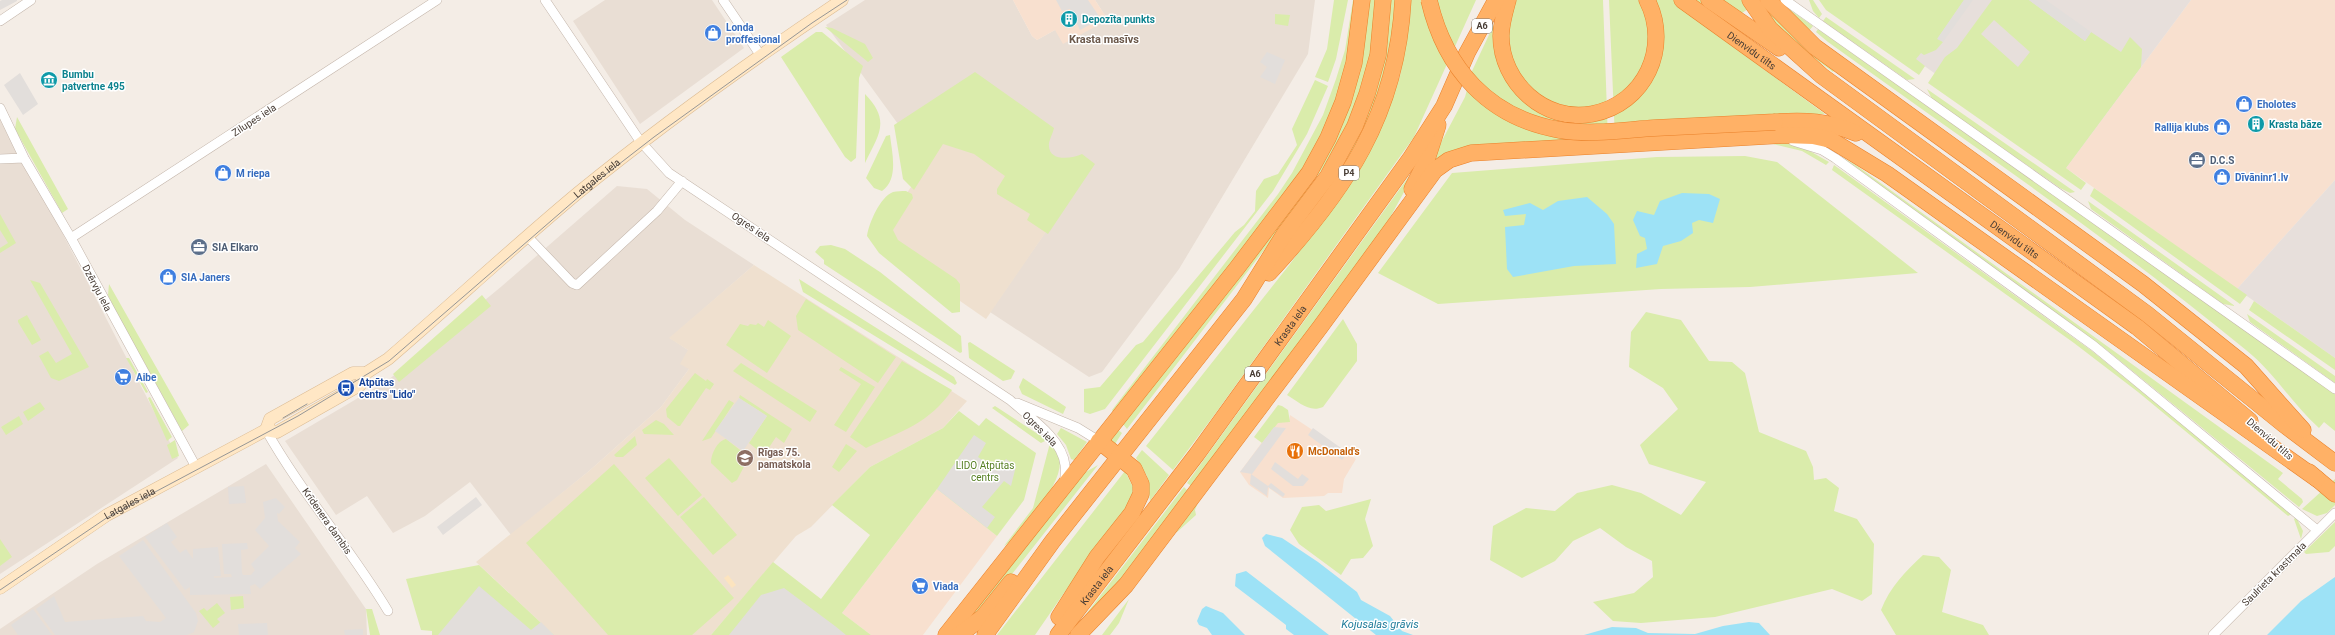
<svg xmlns="http://www.w3.org/2000/svg" width="2335" height="635" viewBox="0 0 2335 635" font-family="Roboto,sans-serif">
<style>
.residential{fill:#e9ded4}
.commercial{fill:#f8e0cf}
.industrial{fill:#e7dfdb}
.education{fill:#efe0cf}
.green{fill:#daecab;fill-rule:evenodd}
.sand{fill:#fce4bf}
.parking{fill:#e2dedb}
.water{fill:#9de2f6}
.lines{fill:none;stroke-linecap:round;stroke-linejoin:round}
.street-casing{stroke:#c4b6ab;stroke-width:10}
.secondary-casing{stroke:#dcbc94;stroke-width:13}
.highway-casing{stroke:#ea812a;stroke-width:17}
.street{stroke:#fff;stroke-width:9}
.secondary{stroke:#ffe7c5;stroke-width:12}
.highway{stroke:#ffb166;stroke-width:16}
.tram{stroke:#969696;stroke-width:1}
.highway-bridge-casing{stroke:#ea812a;stroke-width:17;stroke-linecap:butt}
.highway-bridge{stroke:#ffb166;stroke-width:16}
.labels{text-anchor:middle;dominant-baseline:central;stroke-width:3;stroke-linejoin:round;paint-order:stroke}
.shield{fill:#fff;stroke:#7f7772;stroke-width:1}
.shield-label{font-size:9px;font-weight:bold;fill:#483d35}
.culture-label{font-size:10px;font-weight:bold;fill:#0d838f;stroke:#fff;text-anchor:start}
.shop-label{font-size:10px;font-weight:bold;fill:#366cbe;stroke:#fff;text-anchor:start}
.street-label{font-size:10px;fill:#483d35;stroke:#fff}
.service-label{font-size:10px;font-weight:bold;fill:#4e5e75;stroke:#fff;text-anchor:start}
.transit-label{font-size:10px;font-weight:bold;fill:#164399;stroke:#fff;text-anchor:start}
.food-label{font-size:10px;font-weight:bold;fill:#c56008;stroke:#fff;text-anchor:start}
.education-label{font-size:10px;font-weight:bold;fill:#785e54;stroke:#fff;text-anchor:start}
.park-label{font-size:10px;fill:#567f23;stroke:#fff}
.neighbourhood-label{font-size:11px;font-weight:bold;fill:#6c594b;stroke:#fff}
.water-label{font-size:11px;font-style:italic;fill:#207d9b;stroke:#fff}
</style>
<rect width="100%" height="100%" fill="#f4ede6"/>
<path class="residential" d="M605,0H712L744,48L640,124L573,21Z
M865,0H1013L1032,36L1037,40L1055,30L1106,17L1095,0H1315L1308,54L1179,269L1102,372L1089,377L990,312L1081,181L898,124L826,25Z
M0,112L178,458L0,574Z
M617,186L647,189L685,220L754,265L670,338L688,350L689,369L661,407L589,471L511,535L470,482L425,516L393,533L367,496L336,515L285,441L387,381L502,286Z
M266,464L366,609L367,635H0V629L97,564Z"/>
<path class="commercial" d="M1013,0H1095L1106,17L1104,22L1063,44L1055,30L1037,40L1032,36Z
M2191,0H2335V180L2237,289L2066,168Z
M1290,415L1356,459L1344,479L1342,493H1328L1324,496L1283,498L1269,488L1268,498L1249,485L1240,472L1277,422H1289Z
M937,489L997,536L923,635H871L842,613Z"/>
<path class="industrial" d="M1833,0H2191L2066,168Z
M2335,180V358L2237,289Z"/>
<path class="education" d="M898,124L1034,152L1081,181L986,319L898,258L885,225L922,171Z
M754,265L967,401L943,428L870,467L811,527L796,536L711,635H554L476,562L589,471L661,407L689,369L680,364L688,350L669,338Z"/>
<path class="green" d="M1334,0H1348L1336,59L1328,82L1315,77L1327,49Z
M1353,0H1376L1371,52L1364,85L1338,147L1271,241L1127,429L1112,410L1278,194L1292,173L1323,115L1336,79L1345,50Z
M1390,0H1476L1414,137L1215,414L1173,470L1146,446L1290,264L1360,169L1386,117L1400,76L1409,20L1396,19L1392,47L1370,122L1335,185L1291,238C1304,220 1319,203 1331,184C1368,131 1390,64 1390,0Z
M1513,0H1603L1608,140L1467,147L1450,154L1426,171L1465,97L1472,71L1496,20C1494,65 1512,111 1562,120L1565,106C1513,94 1499,47 1513,0Z
M1609,0H1758L1835,69L1833,72L1748,9L1742,13L1723,39L1825,114H1796L1615,139Z
M1809,0H1813L1822,14L1819,18L1813,11Z
M1819,0H1964L1938,38L1943,42L1936,50L1924,55L1921,53L1916,59L1925,66L1919,75L1826,10Z
M1992,0H2029L2085,41L2091,32L2121,52L2130,37L2142,49L2141,67L2066,168L2086,183L2081,190L1928,83L1945,57L1957,48ZM1994,20L2030,52L2018,67L1981,34Z
M1779,2L1813,26L1808,32Z
M1275,14L1290,15L1288,26L1275,24Z
M1826,17L1915,79L1907,80L1823,21Z
M825,27L832,28L865,44L873,58L868,62Z
M1818,29L2335,394V431L2324,422L2319,428C2292,404 2274,372 2246,350C2112,240 1968,143 1828,42L1816,32Z
M816,32H822L863,66L859,78L856,158L851,162L845,157L781,57Z
M975,72L1054,128C1053,133 1050,138 1049,143C1047,162 1071,159 1082,154L1095,164L1048,234L1027,220L1030,214L997,194V189L1005,176L974,154L943,144L914,190L903,179L894,125Z
M1315,80L1328,86L1307,134L1273,191L1105,409L1090,414L1084,412V389L1100,387L1136,345L1143,342L1235,232L1244,225L1255,211L1256,191L1264,179L1278,174L1297,145L1292,129Z
M1927,89L2075,192L2070,193L2060,188L1932,99Z
M865,94C891,121 879,134 865,163Z
M17,117L68,209L62,213L15,129Z
M890,135C892,153 899,179 882,191L874,188L866,178L886,136Z
M1786,143L1808,150L1829,162L1826,165L1802,151L1773,144Z
M1745,156L1777,162L1918,273L1750,287L1661,289L1438,304L1378,273L1452,173L1657,157Z
M1840,156L1857,166L2283,473L2278,479L2302,499L2303,502L2299,507L2103,347Z
M1420,161H1421L1387,223L1193,487L1187,483Z
M1834,165L2092,351L2292,514L2288,516L2138,392L2074,343L1832,170Z
M2094,188L2247,295L2240,304L2090,196Z
M906,191L912,194L913,198L893,230L898,240L956,279L960,284V312L952,313L879,253L867,236C869,223 880,197 893,192C897,191 902,191 906,191Z
M2088,201L2235,306L2223,304L2091,209Z
M0,214L16,243L0,253V248L8,243L0,230Z
M831,245L845,249L880,272L961,336L962,352L960,353L824,264V260L815,252L820,246Z
M799,279L954,377L957,383L955,385L803,292Z
M30,280L40,283L89,367L59,381L51,378L39,356L48,351L56,363L72,354Z
M109,284L189,425L182,431L112,304L108,295Z
M482,295L491,306L399,382L393,374Z
M806,299L896,357L878,383L798,330L796,316Z
M2254,301L2335,358V370L2249,310Z
M1646,312L1681,320L1709,361L1732,362L1745,373L1759,432L1806,451L1813,467L1814,480L1826,478L1839,488L1834,511L1857,519L1874,544L1872,594L1862,601L1832,589L1715,617L1641,623L1613,621L1593,602L1634,593L1653,577L1652,561L1626,547L1600,528L1573,541L1555,561L1522,578L1490,560L1493,526L1526,508L1555,511L1577,493L1612,485L1641,493L1681,515L1706,482L1649,464L1640,445L1678,409L1663,388L1629,367L1631,332Z
M2247,314L2335,376V383L2250,322Z
M27,315L41,340L32,345L18,322V320Z
M1343,319L1357,344V361L1323,407C1309,413 1299,402 1287,395Z
M768,320L791,336L767,373L726,345L740,324L748,326L750,324L756,325L758,323L764,327Z
M970,342L1015,371L1011,379L1003,381L969,358L968,343Z
M126,358H129L148,392L146,393Z
M902,361L952,390C930,423 900,432 866,448L850,437Z
M741,363L817,411L810,422L733,371Z
M841,367L875,387L846,432L834,425L861,384L839,370Z
M695,373L706,381L707,379L714,384L710,390L706,388L680,426H678L667,417L666,409Z
M1023,378L1066,407L1063,414L1022,394L1019,387Z
M740,395L792,429L784,443L776,437L764,455L749,443L767,416L739,398Z
M150,397L172,437L167,441L148,398Z
M729,400L734,403L711,438L702,441Z
M40,402L45,409L28,421L23,412Z
M1278,405L1282,406L1288,410L1290,422L1278,423L1262,443L1254,437Z
M995,406L1047,440L1041,443L992,408Z
M959,411L979,426L986,418L1036,453L1024,500L997,536L937,489L842,613L871,635H711L773,562L821,599L870,535L832,505L870,467L943,428Z
M19,416L23,424L6,435L1,427Z
M656,420L664,424L674,435L644,434L642,430Z
M1061,428L1087,442L1074,460L1071,459L1066,445L1057,434Z
M1117,429L1122,433L1115,444L1108,441Z
M635,436L637,445L623,457H616L614,455Z
M726,439L749,457L737,480L732,483L711,463C711,454 717,441 726,439Z
M175,440L179,456L172,459L167,445Z
M1050,443C1083,467 1025,523 1010,542L1004,546L1033,508Z
M846,444L857,451L839,472L832,467Z
M1142,450L1169,475L1150,501L1147,476L1136,458Z
M669,458L702,495L678,516L645,478Z
M614,464L734,598L692,635H608L526,543Z
M1098,465L997,593L960,629L1084,473Z
M1125,471L1133,487L1132,497L1123,516L1064,593L1035,635H997Z
M2335,479V505L2327,513L2317,516L2302,509Z
M1184,487L1189,492L1121,583L1070,635Z
M704,497L737,535L713,555L680,517Z
M1371,499L1365,519L1373,546L1363,558L1351,559L1341,575L1299,544L1290,530L1302,507L1319,505L1326,511Z
M1199,500L1195,510L1196,515L1176,533Z
M2296,517L2303,531L2301,539L2294,519Z
M2335,522V546L2329,552L2306,554L2304,552Z
M0,539L12,557L0,566Z
M1923,555L1939,557L1951,570L1942,612L1983,625L1989,635H1896L1881,610C1890,587 1905,572 1923,555Z
M479,565L554,635H432V631L421,630L406,579Z
M243,596L244,608L231,610L230,597Z
M1129,599L1119,623L1110,635H1102Z
M217,603L225,613L217,619L220,622L213,628L199,611L204,608L207,611Z
M366,609H372L380,635H370Z"/>
<path class="sand" d="M728,575L736,585L732,588L724,578Z"/>
<path class="parking" d="M2,0H17V1L0,10V1Z
M1056,0H1088L1101,19L1080,30L1070,9L1062,11Z
M1964,0H1973L1943,42L1937,39Z
M2029,0H2046L2091,32L2085,41Z
M1267,52L1285,60L1275,84L1260,77L1267,67L1260,62Z
M20,73L38,104L23,115L4,85Z
M739,398L767,416L743,451L715,431Z
M1274,427L1286,428L1252,474L1240,472Z
M1313,428L1348,453L1342,460L1308,435Z
M974,435L986,443L978,457L997,471L1006,459L1016,466L1011,486L1004,481L982,507L995,517L987,528L937,489Z
M1275,462L1298,479L1302,474L1309,479L1303,486H1293L1271,469Z
M1251,474L1268,486L1271,483L1285,494L1283,497L1268,487L1267,496L1250,484Z
M244,486L246,503L229,504L228,487Z
M476,497L482,505L443,535L437,527Z
M276,498L285,507L279,514L277,513L278,521L300,542L295,548L301,554L260,589L255,584L250,586L251,594L190,595V587L185,590L145,537L167,523L177,537L171,542L180,553L186,549L193,559V549L218,547L221,576H214V578L232,577L231,574H224L222,544L247,543L248,549L241,550L242,573L243,575H251L255,570L251,564L269,546L255,530L265,518L263,502Z
M143,540L196,613L198,621L194,632L187,635H55L36,609L54,596L65,622L143,616L146,621L160,622L166,618L119,556Z
M479,586L531,630L541,622L554,635H438Z
M784,588L835,626L846,635H729L761,595Z
M33,609L52,635H18L11,625Z
M267,623L268,635H239L238,624Z
M363,629V635H345L344,630Z"/>
<path class="water" d="M1682,193L1709,194L1720,199L1713,223L1699,220L1692,223L1693,233L1681,241L1663,246L1657,264L1636,268L1637,254L1647,249L1645,238L1640,236L1633,220L1637,211L1654,215L1660,201Z
M1587,197L1607,214L1614,224L1616,264L1574,266L1513,277L1507,269L1505,227L1524,225L1526,214L1505,216L1503,210L1530,203L1543,210L1558,201Z
M1266,534L1282,538L1318,562L1357,592L1361,600L1390,616L1402,631L1413,635H1376L1265,546L1262,538Z
M1246,571L1329,635H1294L1286,629V625L1235,586L1236,574Z
M2335,577V635H2267L2301,601Z
M1206,606L1223,613L1245,635H1212L1207,628L1199,625L1197,621L1202,609Z
M1749,622L1759,623L1770,635H1584L1612,627L1636,628L1648,633L1695,634L1723,626Z"/>
<g class="lines">
<g class="street-casing">
<path id="street" d="M545,0L640,141L669,173L1010,400C1029,417 1062,438 1065,465C1066,471 1065,478 1064,484
M723,0L761,56
M1785,0L2335,389
M0,21L31,0
M0,108L24,158L71,238L196,467
M1793,141L1822,150L1835,158L2094,346L2317,530
M0,159L24,158
M528,237L572,283L577,285L657,211L682,181
M71,238L437,0
M1017,403L1078,428L1099,441
M266,430C302,494 351,549 388,611
M2213,635L2335,513"/>
</g>
<g class="secondary-casing">
<g id="secondary">
<path id="s1" d="M266,430L270,419L353,373H366L388,359C452,304 514,246 579,192C663,124 752,60 842,0"/>
<path id="s2" d="M0,588L107,515L266,430L277,432L360,385L366,373"/>
</g>
</g>
<g class="highway-casing">
<g id="highway">
<path d="M1508,0C1505,11 1501,24 1501,36C1501,82 1544,123 1592,114C1645,104 1671,47 1647,0"/>
<path id="s3" d="M1682,0L2137,327L2250,421"/>
<path d="M1709,0L1779,48"/>
<path d="M1750,0L1770,29L1822,76L2147,314L2282,423L2335,463"/>
<path d="M1768,0L1815,47L2143,284L2246,366L2303,430"/>
<path d="M1775,122C1807,120 1826,121 1856,133"/>
<path d="M1412,189L1427,159L1438,125"/>
<path d="M1269,273C1345,191 1397,115 1403,0"/>
<path d="M2309,472L2335,494"/>
<path d="M1059,617L1097,557L1132,513L1141,494V484L1134,469L1099,441"/>
<path d="M946,635L1237,268L1309,173L1328,138L1343,102L1354,63L1362,0"/>
<path d="M959,635L983,617L1011,582"/>
<path d="M985,635L1052,542L1244,299L1285,233L1328,176L1355,126L1367,94L1378,55L1383,0"/>
<path id="s4" d="M1058,635L1197,454L1410,159L1444,106L1467,53L1496,0"/>
<path d="M1078,635L1126,585L1321,326L1435,170L1449,160L1471,153L1785,135L1813,136L1831,140L1887,174L2317,479"/>
</g>
</g>
<use href="#street" class="street"/>
<use href="#secondary" class="secondary"/>
<use href="#highway" class="highway"/>
<path class="tram" d="M283,418L307,404
M0,590L108,517L298,416L389,361L596,182L654,137L812,23L847,0"/>
<g class="highway-bridge-casing">
<path id="highway-bridge" d="M1429,0C1445,69 1489,118 1560,130C1591,135 1624,130 1654,128C1695,126 1735,124 1775,122"/>
</g>
<use href="#highway-bridge" class="highway-bridge"/>
</g>
<defs>
<g id="building-disc" transform="scale(0.9)"><circle r="9.5" fill="#0f9aa8" stroke="#fff"/><path d="M-4-6H4V6H1V3H-1V6H-4ZM-2.5-4.3h1.7v1.8h-1.7ZM.8-4.3h1.7v1.8H.8ZM-2.5-1h1.7V.8h-1.7ZM.8-1h1.7V.8H.8Z" fill="#fff"/></g>
<g id="shop-disc" transform="scale(0.9)"><circle r="9.5" fill="#3f7fe0" stroke="#fff"/><path d="M-5-2.5h2.3a2.7 3.5 0 0 1 5.4 0H5L5.5 6h-11ZM-1.5-2.5h3a1.5 2.3 0 0 0-3 0Z" fill="#fff"/></g>
<g id="museum-disc" transform="scale(0.9)"><circle r="9.5" fill="#0f9aa8" stroke="#fff"/><path d="M0-6L6-3V-2H-6V-3ZM-5-1h2V3h-2ZM-1-1h2V3h-2ZM3-1h2V3H3ZM-6 4H6V6H-6Z" fill="#fff"/></g>
<g id="office-disc" transform="scale(0.9)"><circle r="9.5" fill="#5c6f8a" stroke="#fff"/><path d="M-6-3h4V-5.5h4V-3h4V5H-6ZM-1-4.5V-3h2v-1.5ZM-6 0V1H6V0Z" fill="#fff"/></g>
<g id="supermarket-disc" transform="scale(0.9)"><circle r="9.5" fill="#3f7fe0" stroke="#fff"/><path d="M-6-5.5h2.5l.6 2H6L4.5 2H-2.5L-4.4-4H-6ZM-1.5 3.2a1.3 1.3 0 1 0 .1 0ZM3 3.2a1.3 1.3 0 1 0 .1 0Z" fill="#fff"/></g>
<g id="bus-disc" transform="scale(0.9)"><circle r="9.5" fill="#1a4fb4" stroke="#fff"/><path d="M-5-6H5V4H4V6H2V4H-2V6H-4V4H-5ZM-3.5-4V0h7V-4ZM-3.5 1.2v1.5H-2V1.2ZM2 1.2v1.5H3.5V1.2Z" fill="#fff"/></g>
<g id="restaurant-disc" transform="scale(0.9)"><circle r="9.5" fill="#e8710a" stroke="#fff"/><path d="M-5-6h1v4h1v-4h1v4h1v-4h1v5L-1.5 .5V6h-2V.5L-5-1ZM5-6V6H3V1.5H1.5Q1.5-4 5-6Z" fill="#fff"/></g>
<g id="school-disc" transform="scale(0.9)"><circle r="9.5" fill="#8d6e63" stroke="#fff"/><path d="M0-5L7-2L0 1L-7-2ZM-4 1L0 2.5L4 1V4Q0 6-4 4Z" fill="#fff"/></g>
</defs>
<g fill-rule="evenodd">
<use href="#building-disc" x="1069" y="19"/>
<use href="#shop-disc" x="713" y="33"/>
<use href="#museum-disc" x="49" y="80"/>
<use href="#shop-disc" x="2244" y="104"/>
<use href="#building-disc" x="2256" y="124"/>
<use href="#shop-disc" x="2222" y="127"/>
<use href="#office-disc" x="2197" y="160"/>
<use href="#shop-disc" x="223" y="173"/>
<use href="#shop-disc" x="2222" y="177"/>
<use href="#office-disc" x="199" y="247"/>
<use href="#shop-disc" x="168" y="277"/>
<use href="#supermarket-disc" x="123" y="377"/>
<use href="#bus-disc" x="346" y="388"/>
<use href="#restaurant-disc" x="1295" y="451"/>
<use href="#school-disc" x="745" y="458"/>
<use href="#supermarket-disc" x="920" y="586"/>
</g>
<g class="labels">
<g class="shield">
<rect x="1472" y="19" width="20" height="14" rx="3"/>
<rect x="1339" y="166" width="20" height="14" rx="3"/>
<rect x="1245" y="367" width="20" height="14" rx="3"/>
</g>
<g class="shield-label">
<text x="1482" y="26">A6</text>
<text x="1349" y="173">P4</text>
<text x="1255" y="374">A6</text>
</g>
<g class="culture-label">
<text x="1082" y="19">Depozīta punkts</text>
<text x="62" y="74">Bumbu<tspan x="62" dy="12">patvertne 495</tspan></text>
<text x="2269" y="124">Krasta bāze</text>
</g>
<g class="shop-label">
<text x="726" y="27">Londa<tspan x="726" dy="12">proffesional</tspan></text>
<text x="2257" y="104">Eholotes</text>
<text x="2209" y="127" text-anchor="end">Rallija klubs</text>
<text x="236" y="173">M riepa</text>
<text x="2235" y="177">Dīvāninr1.lv</text>
<text x="181" y="277">SIA Janers</text>
<text x="136" y="377">Aibe</text>
<text x="933" y="586">Viada</text>
</g>
<g class="street-label">
<text stroke="none"><textPath href="#s3" startOffset="86">Dienvidu tilts</textPath></text>
<text transform="translate(254 120) rotate(-33)">Zilupes iela</text>
<text stroke="none"><textPath href="#s1" startOffset="422">Latgales iela</textPath></text>
<text transform="translate(751 227) rotate(34)">Ogres iela</text>
<text stroke="none"><textPath href="#s3" startOffset="410">Dienvidu tilts</textPath></text>
<text transform="translate(97 288) rotate(62)">Dzērvju iela</text>
<text stroke="none"><textPath href="#s4" startOffset="387">Krasta iela</textPath></text>
<text transform="translate(1040 429) rotate(45)">Ogres iela</text>
<text transform="translate(2270 439) rotate(41)">Dienvidu tilts</text>
<text stroke="none"><textPath href="#s2" startOffset="155">Latgales iela</textPath></text>
<text transform="translate(327 521) rotate(55)">Krīdenera dambis</text>
<text transform="translate(2274 574) rotate(-45)">Saulrieta krastmala</text>
<text stroke="none"><textPath href="#s4" startOffset="63">Krasta iela</textPath></text>
</g>
<g class="service-label">
<text x="2210" y="160">D.C.S</text>
<text x="212" y="247">SIA Elkaro</text>
</g>
<g class="transit-label">
<text x="359" y="382">Atpūtas<tspan x="359" dy="12">centrs "Lido"</tspan></text>
</g>
<g class="food-label">
<text x="1308" y="451">McDonald's</text>
</g>
<g class="education-label">
<text x="758" y="452">Rīgas 75.<tspan x="758" dy="12">pamatskola</tspan></text>
</g>
<g class="park-label">
<text x="985" y="465">LIDO Atpūtas<tspan x="985" dy="12">centrs</tspan></text>
</g>
<g class="neighbourhood-label">
<text x="1104" y="39">Krasta masīvs</text>
</g>
<g class="water-label">
<text x="1380" y="624">Kojusalas grāvis</text>
</g>
</g>
</svg>
